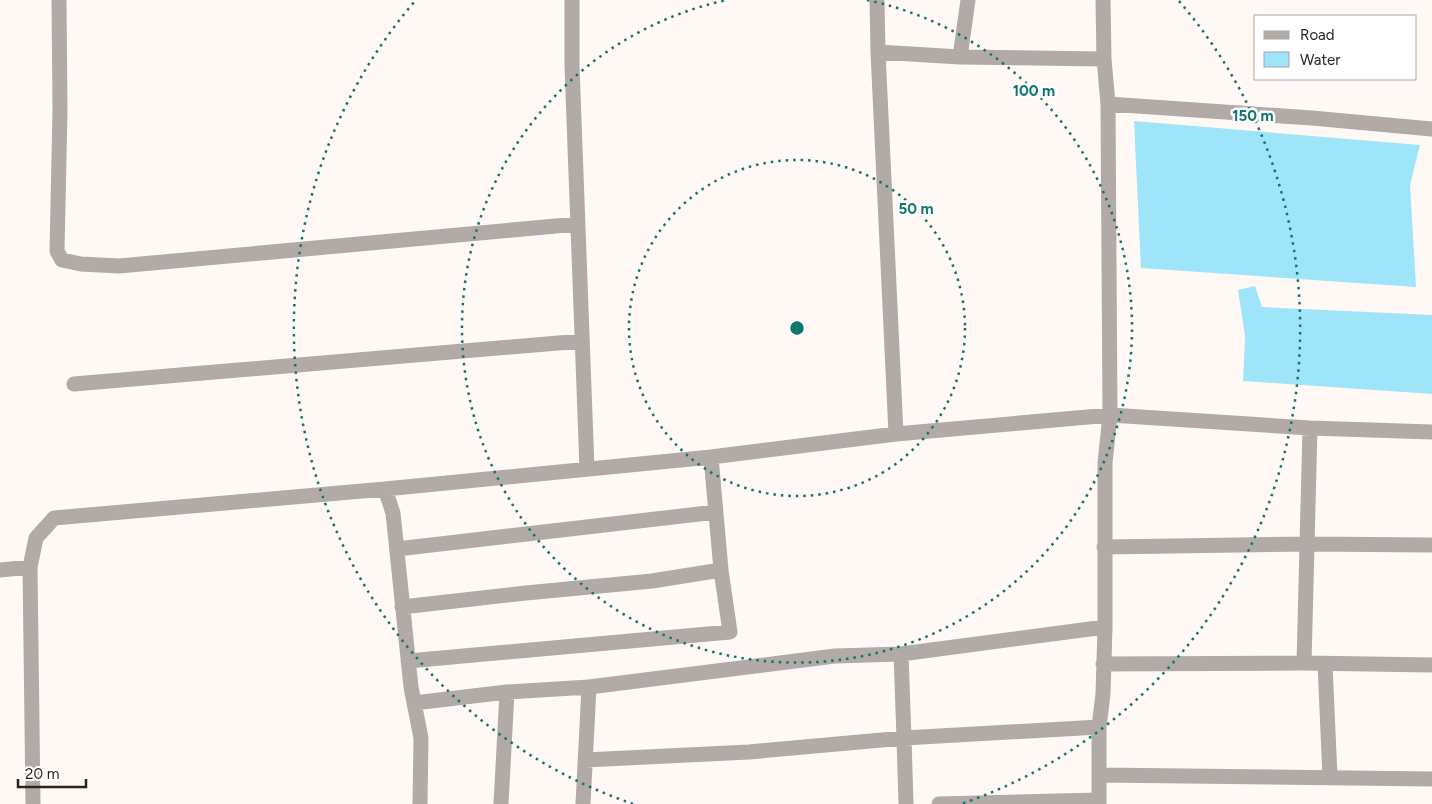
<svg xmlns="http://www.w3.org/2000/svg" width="1432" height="804" viewBox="0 0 1432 804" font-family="Figtree,sans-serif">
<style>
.water{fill:#9ee5fa}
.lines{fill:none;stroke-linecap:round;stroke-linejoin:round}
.minor{stroke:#b1aaa7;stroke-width:15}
.ring{fill:none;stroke:#0f766e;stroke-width:2.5;stroke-dasharray:2.5 5}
.centre{fill:#0f766e;stroke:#fff;stroke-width:2.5}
.ring-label{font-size:15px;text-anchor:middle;font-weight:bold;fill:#0f766e;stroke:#fff;stroke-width:5;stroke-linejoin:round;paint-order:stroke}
</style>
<rect width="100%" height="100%" fill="#fff8f5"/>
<path class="water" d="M1134,121L1420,145L1410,185L1416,287L1141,268Z
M1255,286L1262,307L1432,315V394L1243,381L1245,336L1238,290Z"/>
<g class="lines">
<path class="minor" d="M59,0L60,111L57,251L62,260L81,264L119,266L578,224
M572,0V66L587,469
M877,0L878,52L960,57
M968,0L960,57L1104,59
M878,52L896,434
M1108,104L1312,118L1432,129
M74,384L582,341
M1104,547L1308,544L1432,545
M397,549L716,512
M0,570L30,567
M402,607L526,593L652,581L721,570L711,457
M901,654L904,738L1099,727
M408,661L730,632L721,570
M1304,663L1310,428
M1103,664L1304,663L1432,665
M1325,664L1330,777
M414,703L507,692L589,687
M585,760L749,752L904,738L906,804
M1099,775L1432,779
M33,804L30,567L36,538L54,518L385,489
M420,804L421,738L411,687L393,513L385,489L711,457L896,434L1110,415L1310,428L1432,432
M501,804L507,692
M583,804L589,687L835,656L901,654L1105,627
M939,804L1099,800
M1099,804V727L1103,694L1105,627V463L1110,415L1108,104L1104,59L1103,0"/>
</g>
<g class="ring">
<circle cx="797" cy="328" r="168"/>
<path d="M867 0A335 335 0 1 1 727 0"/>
<path d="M633 804A503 503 0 0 1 415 1M1179 1A503 503 0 0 1 961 804"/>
</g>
<circle cx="797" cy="328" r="8" class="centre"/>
<g class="ring-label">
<text x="1034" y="96">100 m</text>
<text x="1253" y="121">150 m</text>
<text x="916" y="214">50 m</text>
</g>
<rect x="1254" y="15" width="162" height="65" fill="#ffffff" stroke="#aaa7a6"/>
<rect x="1264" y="31" width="25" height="8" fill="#b1aaa7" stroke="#aaa7a6"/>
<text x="1300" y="40" font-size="15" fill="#2a2421">Road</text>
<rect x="1264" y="52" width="25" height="15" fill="#9ee5fa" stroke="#aaa7a6"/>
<text x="1300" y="65" font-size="15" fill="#2a2421">Water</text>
<path d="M18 779v8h68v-8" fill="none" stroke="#2a2421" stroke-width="2.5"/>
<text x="25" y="779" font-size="15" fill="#2a2421" stroke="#ffffff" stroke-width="4" paint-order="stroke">20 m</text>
</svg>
